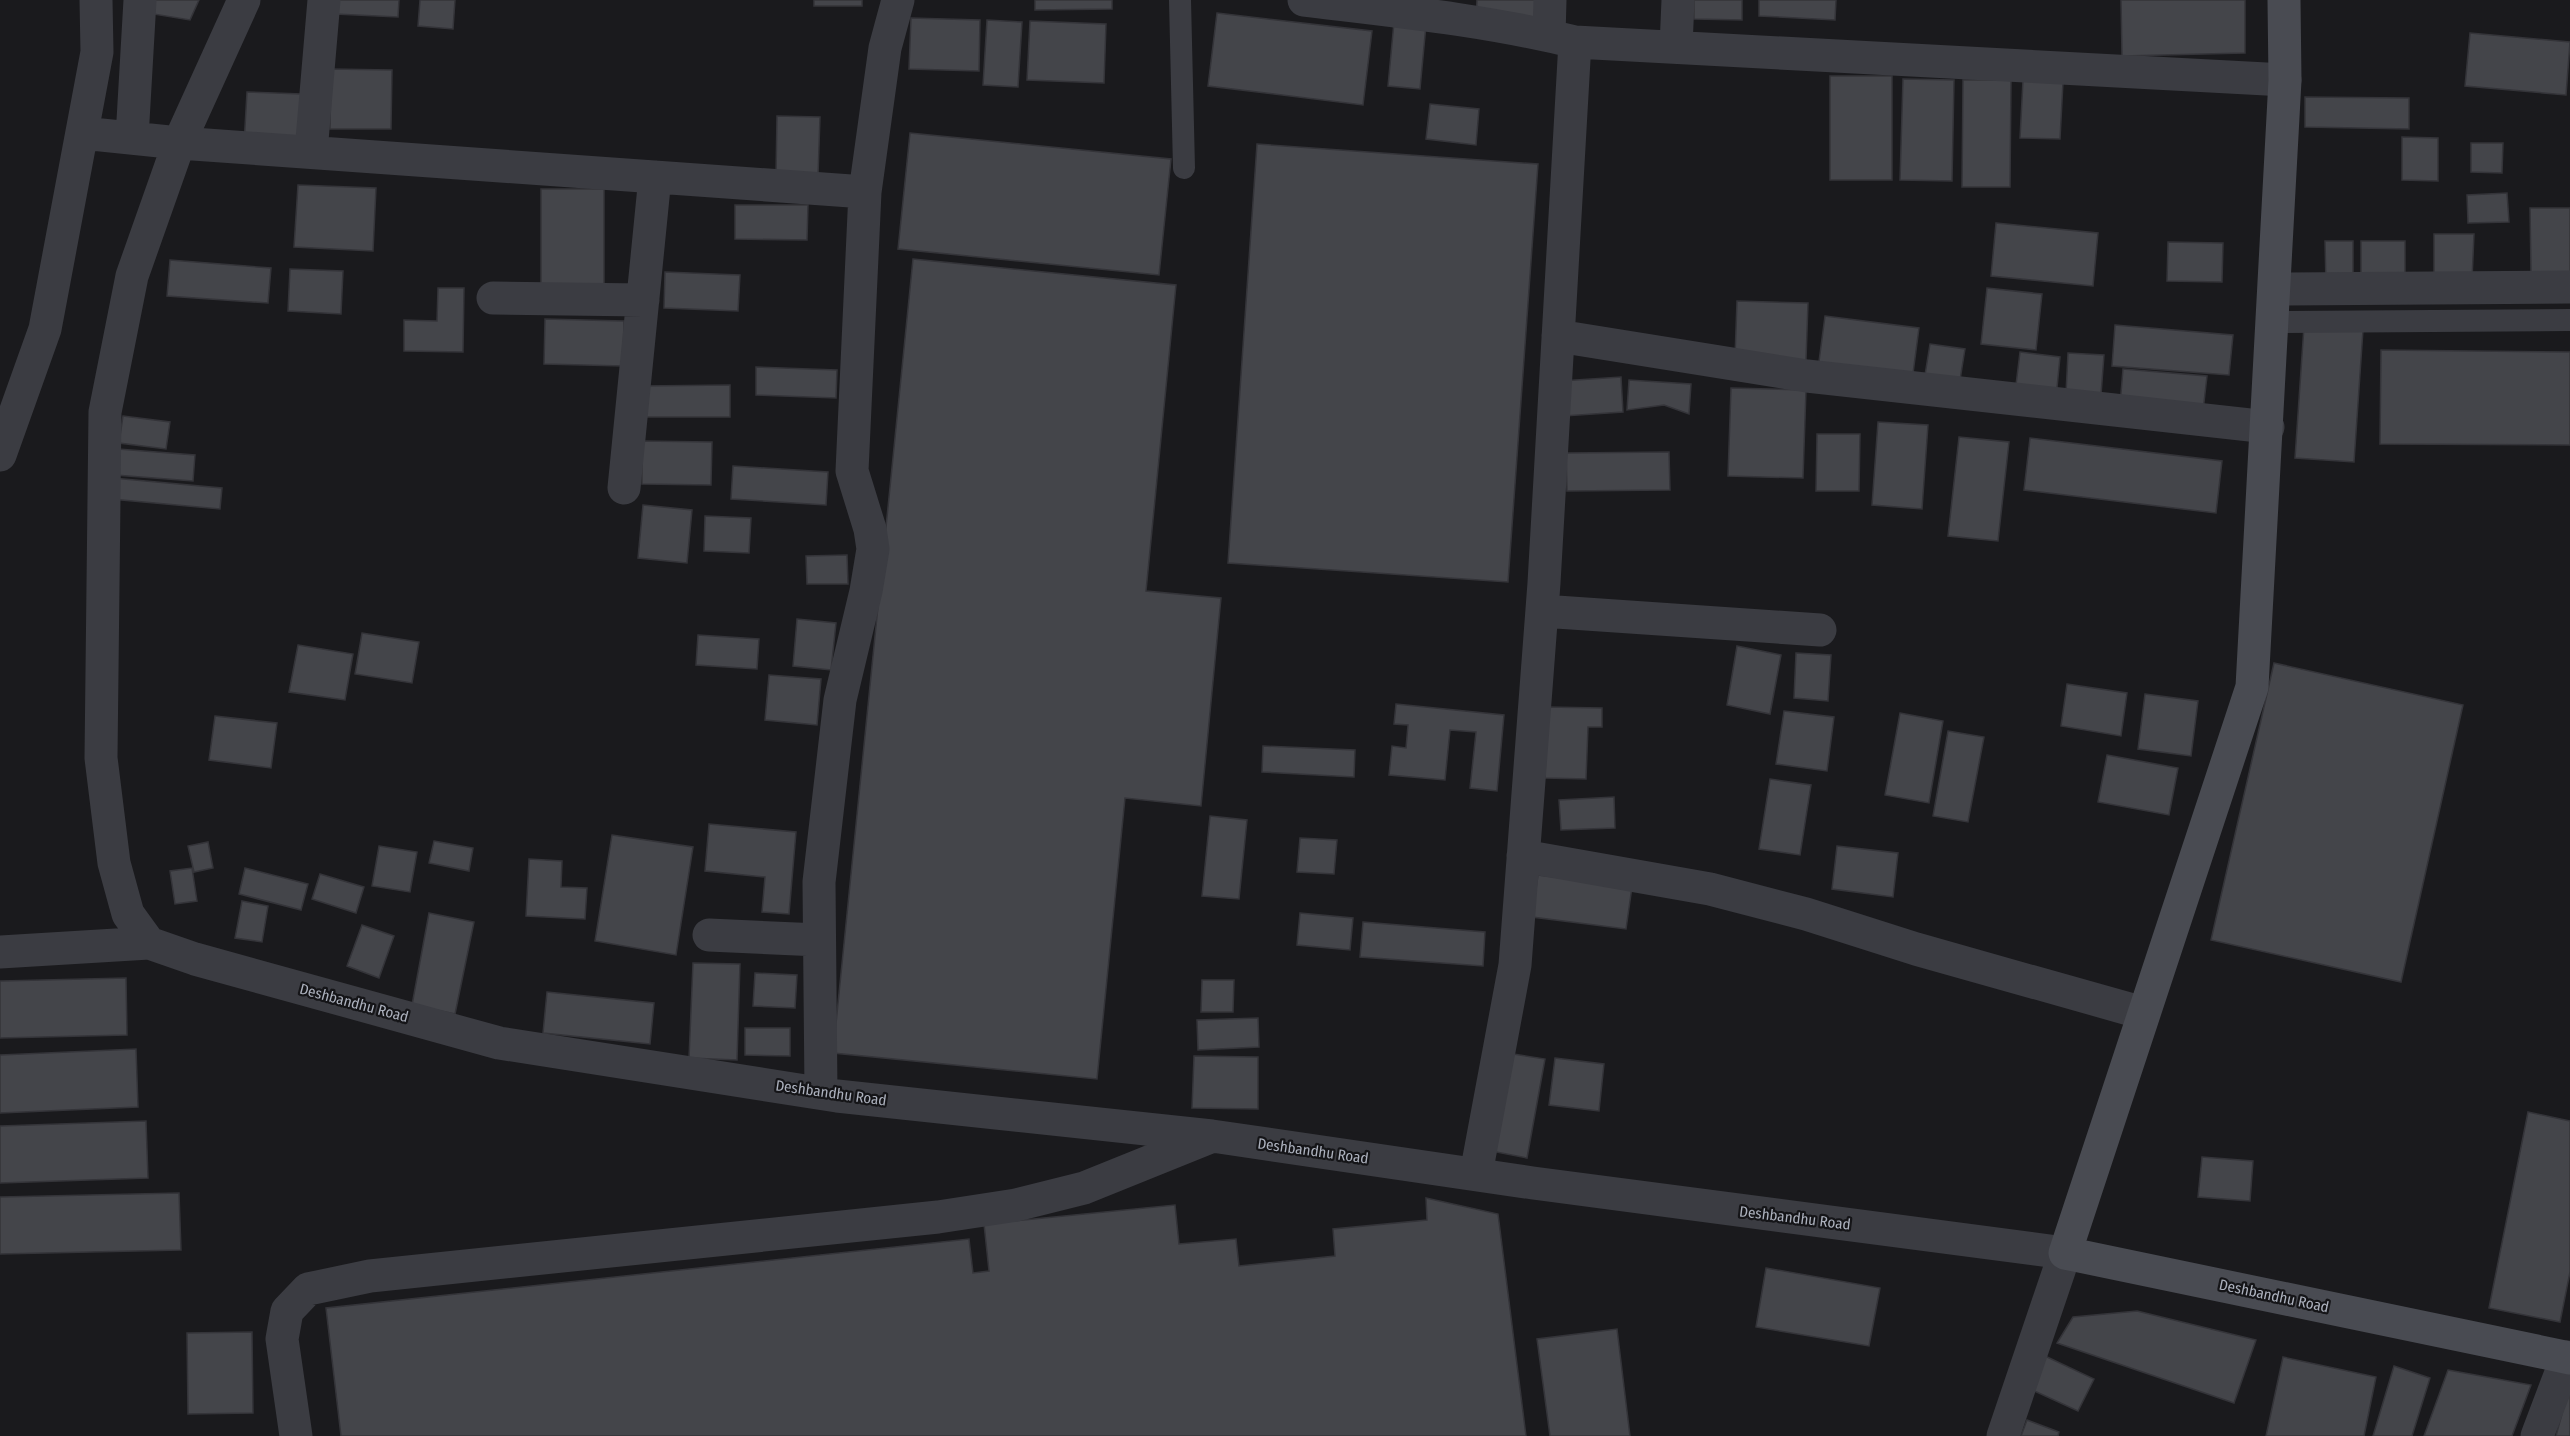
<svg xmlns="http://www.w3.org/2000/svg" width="2570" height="1436" viewBox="0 0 2570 1436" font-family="'Fira Sans Condensed',sans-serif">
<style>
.building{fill:#44454a;stroke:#343439;stroke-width:1.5}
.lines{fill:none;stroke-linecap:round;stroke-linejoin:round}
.lane{stroke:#3b3c42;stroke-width:22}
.street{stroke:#3b3c42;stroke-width:33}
.secondary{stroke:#494b52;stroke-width:33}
.labels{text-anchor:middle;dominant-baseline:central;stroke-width:4.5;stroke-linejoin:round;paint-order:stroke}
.street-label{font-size:15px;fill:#acb1bd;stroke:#151518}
</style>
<rect width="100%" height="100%" fill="#1a1a1d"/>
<path class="building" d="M143,0H199L190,20L141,12Z
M335,0H399L398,17L335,14Z
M420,0H455L453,29L418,26Z
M814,0H862V6H814Z
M1035,0H1112V9L1035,10Z
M1477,0H1536L1534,23L1476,18Z
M1694,0H1742V20L1694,19Z
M1759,0H1836L1835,20L1759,16Z
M2121,0H2245V53L2122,56Z
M1217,13L1372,31L1363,105L1208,86Z
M911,18L980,20L979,71L909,69Z
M987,20L1022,22L1018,87L983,85Z
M1030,21L1106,24L1104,83L1027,80Z
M1394,22L1426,25L1420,89L1388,86Z
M2470,33L2570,42L2566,95L2465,86Z
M331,69L392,70L391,129H330Z
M1830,76H1892V180H1830Z
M1903,79L1954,80L1952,181L1900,180Z
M1963,80H2011L2010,187H1962Z
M2023,80L2063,82L2060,139L2020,138Z
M247,92L302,94L299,146L244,144Z
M2305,97L2409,98V129L2305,127Z
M1430,104L1479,109L1476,145L1426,139Z
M777,116L820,117L818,176L776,174Z
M910,133L1171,159L1159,275L898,249Z
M2402,137L2438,138V181L2402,180Z
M2471,143H2503L2502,173L2471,172Z
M1257,144L1538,164L1508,582L1228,563Z
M298,185L376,188L373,251L294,247Z
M541,189H604V288L541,289Z
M2507,193L2509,222L2468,223L2467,195Z
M735,205H808L807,240L735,239Z
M2530,208H2570V272H2531Z
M1996,223L2098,233L2093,286L1991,276Z
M2434,234H2474L2472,280L2434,282Z
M2325,241H2353V285H2326Z
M2361,241H2405V281H2361Z
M2168,242L2223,243L2222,282L2167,281Z
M913,259L1176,285L1146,591L1221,598L1201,806L1125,798L1097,1079L833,1053Z
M170,260L271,268L268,303L167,296Z
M290,269L343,271L341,314L288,311Z
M665,272L740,275L738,311L664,308Z
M438,288H464L463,352L404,351V320L437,321Z
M1987,288L2042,294L2036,350L1981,344Z
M1737,301L1808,303L1806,360L1735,357Z
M1825,316L1919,328L1912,381L1818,369Z
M545,319L624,321L623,366L544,364Z
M2115,325L2233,335L2229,375L2112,366Z
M2304,326L2363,330L2354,462L2295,458Z
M1930,344L1965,349L1960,380L1925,375Z
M2381,350L2570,352V445L2380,444Z
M2020,352L2060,357L2056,398L2015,393Z
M2068,353L2104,355L2101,395L2066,393Z
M756,367L837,370L836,398L756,395Z
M2123,369L2207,376L2203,411L2120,405Z
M1621,377L1623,412L1564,416L1561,381Z
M1629,380L1691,384L1689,414L1664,405L1627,410Z
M730,385V417H641V386Z
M1731,388L1806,390L1803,478L1728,476Z
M123,416L170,422L166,449L119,443Z
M1878,422L1928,425L1922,509L1872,505Z
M1817,434H1860L1859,491H1816Z
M1959,437L2009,442L1998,541L1948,536Z
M2030,438L2222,461L2216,513L2024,490Z
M642,441L712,442L711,485L642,484Z
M118,449L195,455L193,481L115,475Z
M1669,452L1670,490L1567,491L1566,453Z
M733,466L828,472L826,505L731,499Z
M113,478L222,488L220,509L111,499Z
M643,505L692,510L687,563L638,558Z
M705,516L751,518L749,553L704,551Z
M847,555L848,584H807L806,556Z
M797,619L836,623L831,670L793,666Z
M362,633L419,642L412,683L355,674Z
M698,635L759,639L757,669L696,665Z
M298,645L353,654L345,700L289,692Z
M1737,646L1781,655L1770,714L1727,705Z
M1796,653L1831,655L1828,701L1794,698Z
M2274,663L2463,705L2401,982L2211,940Z
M769,675L821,679L817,725L765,720Z
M2067,684L2127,693L2121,736L2061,726Z
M2145,694L2198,701L2191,756L2138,749Z
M1396,704L1504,715L1497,791L1470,788L1476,732L1450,730L1445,780L1389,775L1392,746L1406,748L1408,725L1394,724Z
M1547,707L1602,708V727H1588L1586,779L1545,778Z
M1784,711L1834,717L1827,771L1776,764Z
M1900,713L1943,721L1929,803L1885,795Z
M215,716L277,723L271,768L209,760Z
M1948,731L1984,737L1968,822L1933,816Z
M1263,746L1355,750L1354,777L1262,772Z
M2107,755L2178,768L2169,815L2098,802Z
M1770,779L1811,785L1800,855L1759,849Z
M1614,797L1615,828L1561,830L1559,800Z
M1210,816L1247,820L1239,899L1202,896Z
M709,824L796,832L789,914L762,912L765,877L705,871Z
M612,835L693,847L676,955L595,941Z
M1300,838L1337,840L1334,874L1297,872Z
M434,841L473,848L469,871L429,863Z
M208,842L213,868L194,872L188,846Z
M379,846L417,852L410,892L372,886Z
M1837,846L1898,853L1893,897L1832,889Z
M529,859L562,861L561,887L587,888L585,919L526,916Z
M192,868L197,901L175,904L170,871Z
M245,868L308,884L301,910L239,894Z
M320,874L364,887L356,913L312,899Z
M1538,875L1632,887L1626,929L1532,917Z
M242,901L268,906L262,942L235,938Z
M429,913L474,922L455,1014L412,1005Z
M1300,913L1353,918L1350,950L1297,945Z
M1363,922L1485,932L1483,966L1360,957Z
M362,925L394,936L379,978L347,966Z
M693,963L740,964L737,1060L689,1058Z
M755,973L797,975L795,1008L753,1006Z
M126,978L127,1035L0,1038V981Z
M1202,980H1234L1233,1012H1201Z
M547,992L654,1003L650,1044L543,1033Z
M1258,1018L1259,1047L1198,1050L1197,1020Z
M745,1028H790V1056L745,1055Z
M136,1049L138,1107L0,1113V1055Z
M1507,1053L1545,1059L1527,1158L1491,1151Z
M1194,1056L1258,1057V1109L1192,1108Z
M1555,1058L1604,1064L1599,1111L1549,1105Z
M2528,1112L2570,1121V1272L2560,1322L2489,1308Z
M146,1121L148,1178L0,1183V1126Z
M2202,1157L2253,1161L2250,1201L2198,1197Z
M179,1193L181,1250L0,1254V1197Z
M1426,1198L1498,1214L1526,1436H341L326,1308L969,1239L973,1273L989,1271L984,1224L1175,1205L1179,1244L1236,1239L1239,1266L1335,1256L1333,1229L1427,1220Z
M1766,1268L1880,1288L1869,1346L1756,1327Z
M2137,1311L2256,1340L2234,1403L2057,1343L2073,1317Z
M1617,1329L1630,1436H1550L1537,1339Z
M252,1332L253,1413L188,1414L187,1333Z
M2045,1356L2094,1379L2078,1411L2030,1389Z
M2283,1357L2376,1377L2364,1436H2266Z
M2394,1366L2430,1378L2412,1436H2373Z
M2448,1370L2531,1385L2512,1436H2424Z
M2570,1384V1436H2556Z
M2027,1420L2059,1432L2058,1436H2021Z"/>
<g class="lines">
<path class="lane" d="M1180,0L1184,168
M2273,322L2570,320"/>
<path class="street" d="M244,0L179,143L132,276L105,412L101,758L114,863L128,914L149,943L195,959L499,1043L837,1096L1212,1136L1533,1183L2065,1253L2003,1436
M1304,0C1395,11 1486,20 1575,42L2285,80
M1549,36L1550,0
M1676,47L1678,0
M82,133L179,143L865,192
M132,138L140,0
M311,152L324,0
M2275,289L2570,287
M493,298L643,300
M1558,336L1807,376L2268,427
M0,455L45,329L97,52L96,0
M624,488L655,177
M1542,611L1820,630
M1523,856L1710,889L1806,914L1916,949L2143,1013
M709,935L819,940
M0,952L149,943
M821,1093L819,882L840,700L866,591L873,549L870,529L852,471L865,192L885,48L898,0
M1476,1174L1515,965L1544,583L1575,42
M296,1436L282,1339L287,1311L308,1289L370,1276L938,1217L1016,1205L1084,1188L1208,1138
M2537,1436L2567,1357"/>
<path class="secondary" d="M2284,0L2285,80L2252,687L2065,1253L2570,1358"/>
</g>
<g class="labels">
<g class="street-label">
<text transform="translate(354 1003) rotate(15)">Deshbandhu Road</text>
<text transform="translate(831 1093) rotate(8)">Deshbandhu Road</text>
<text transform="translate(1313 1151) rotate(8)">Deshbandhu Road</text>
<text transform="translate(1795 1218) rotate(7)">Deshbandhu Road</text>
<text transform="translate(2274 1296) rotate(12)">Deshbandhu Road</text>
</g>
</g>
</svg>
